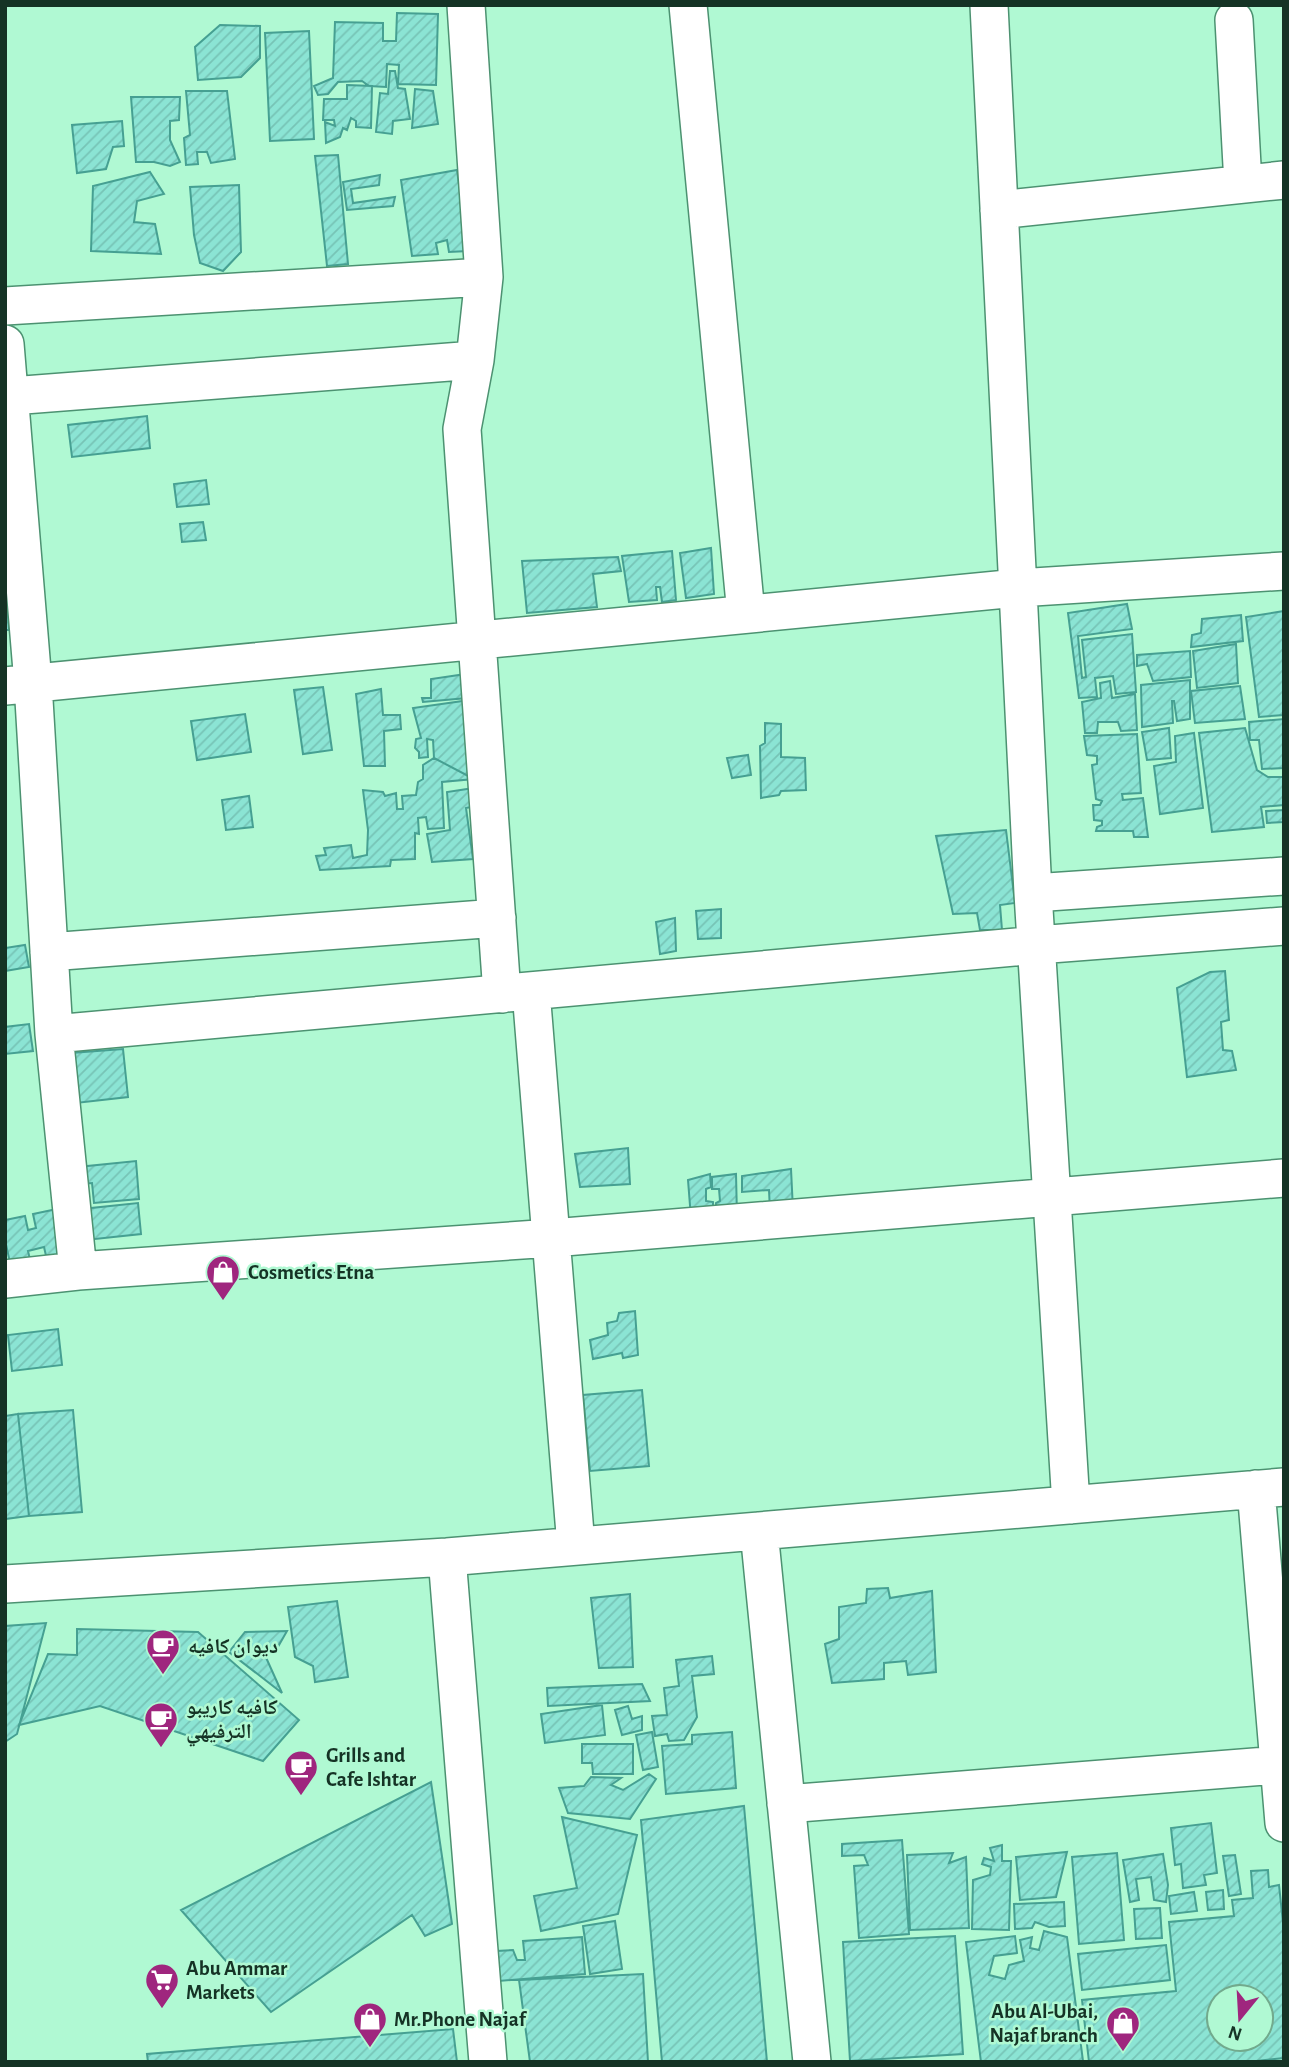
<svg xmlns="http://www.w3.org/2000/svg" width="1289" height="2067" viewBox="0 0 1289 2067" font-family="'Alegreya Sans','Noto Naskh Arabic',sans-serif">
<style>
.building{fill:url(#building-hatch);stroke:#46a092;stroke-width:2;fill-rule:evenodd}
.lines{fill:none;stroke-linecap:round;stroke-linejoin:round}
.street-casing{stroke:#4c9271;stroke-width:40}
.street{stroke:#fff;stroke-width:37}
.labels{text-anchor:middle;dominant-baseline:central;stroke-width:5;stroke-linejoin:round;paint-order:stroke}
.poi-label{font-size:21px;font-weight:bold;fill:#153325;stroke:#b0f9d3;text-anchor:start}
</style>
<defs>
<pattern id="building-hatch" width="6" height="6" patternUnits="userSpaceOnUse" patternTransform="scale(1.75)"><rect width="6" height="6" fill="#8be4d4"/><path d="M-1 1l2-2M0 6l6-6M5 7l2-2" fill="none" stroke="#77c4b6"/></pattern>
</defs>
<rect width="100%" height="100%" fill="#b0f9d3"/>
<path class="building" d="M397,13L438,14L436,85L398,84L399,65L387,64L386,87L369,86L362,81L338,82L328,94L318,95L314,86L333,78L335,22L383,23V41H396Z
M220,25L260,26V58L241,77L198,80L195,47Z
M309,31L314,139L270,141L265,33Z
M390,71H395L398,88L405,89L410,119L393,121L392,134L376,132L380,93L388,94Z
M347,85L372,86L371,128L356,127V121L351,118L347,130L343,128L340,137L326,143L325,122L335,126L334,120H323L324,99H347Z
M415,89L433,91L438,124L412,128Z
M186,91H227L235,159L211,163L207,152H197L198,164L186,165L184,138L190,135Z
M131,97H180L179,120L170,121V140L180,162L170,166L154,162H136Z
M122,121L124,146L113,147L106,169L77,173L72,125Z
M338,155L348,264L327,266L315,156Z
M457,170L468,251L449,252L447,240L436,243L438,254L412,256L401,180Z
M150,172L164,194L137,201L134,222L155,224L161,254L91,251L93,186Z
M380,175L379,185L351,189L353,203L395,197L393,206L347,210L343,182Z
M239,185L241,252L223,271L200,263L194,235L190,187Z
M147,416L150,448L72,457L68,425Z
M206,480L209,504L177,507L174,484Z
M203,522L206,540L182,542L180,524Z
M711,548L714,594L686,598L680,553Z
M672,551L676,600L662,602L660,587H656L657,600L629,602L622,556Z
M618,557L621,571L593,574L597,607L527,613L522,561Z
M5,584H6L9,630H5Z
M1127,604L1132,629L1078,636L1082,678L1086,677L1082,640L1132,634L1136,692L1116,694L1113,676L1095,678L1097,697L1079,698L1068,613Z
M1284,611V715L1259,717L1246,617Z
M1241,615L1243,641L1191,647L1192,635L1201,633L1202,619Z
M1236,644L1238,683L1197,688L1193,651Z
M1190,651L1191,677L1153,681L1147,664L1137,666V655Z
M466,674L467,698L423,702L422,698H431V679Z
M1190,680V719L1177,721L1174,701H1172L1173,723L1142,727L1141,685Z
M1110,681L1112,698L1135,694L1137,730L1121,731L1118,722H1098L1097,733H1085L1082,702L1101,698L1100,683Z
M1240,686L1245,719L1195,723L1191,691Z
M323,687L332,750L303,754L294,690Z
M381,689L383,715H400L401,729L384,731L385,766H364L356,694Z
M470,700L474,779L434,758L433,740L427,739L428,757L419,758V752L415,748L416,739L421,738L413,708Z
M245,714L251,752L197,760L191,721Z
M1284,719V768L1262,769L1259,740H1250L1249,722Z
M765,723L781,724V757L805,758L806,790L781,791L779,795L761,798L760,746L765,743Z
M1169,728L1171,758L1147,760L1142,732Z
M1245,728L1257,770L1268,777H1284V805L1261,807L1264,827L1212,832L1199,733Z
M1194,733L1203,808L1160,814L1154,766L1176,762L1175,736Z
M1137,734L1141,793L1122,794L1123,800L1143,798L1148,837H1134L1133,831H1096L1097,827L1102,825V821L1094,820L1093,805H1100L1102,801L1096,799L1092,765L1097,764V756L1087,755L1084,736Z
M748,755L751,775L732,778L727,758Z
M434,758L474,779L442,782L444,828L428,829L426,817L418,818L419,834L415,833V859L391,860L390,866L320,870L316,856L326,855L324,848L351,845L353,858L367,855L368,830L363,790L383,792L385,796L396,793L397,809H403L402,796L416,795L418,782L423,779V765Z
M474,788L476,806L466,808L473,859L432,862L427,834L450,830L447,792Z
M249,796L253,827L226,830L222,800Z
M1284,810V822L1267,823L1266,811Z
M1006,830L1015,903L1000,905L1002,930H980L977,913L953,914L936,836Z
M721,909V938L698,939L696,911Z
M675,918L676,951L660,954L656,922Z
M25,945L29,967L5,971V948Z
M1225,971L1229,1020L1221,1022L1223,1050L1232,1051L1236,1070L1187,1077L1177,988L1210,972Z
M29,1024L33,1051L5,1054V1027Z
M123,1049L128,1097L76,1103L71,1053Z
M628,1148L630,1184L580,1187L575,1154Z
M136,1161L139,1199L94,1203L92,1183L80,1184L78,1167Z
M791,1169L793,1210L770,1212L769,1190L742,1192V1176Z
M710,1174L711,1187L706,1189V1201L713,1202V1214L691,1218L688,1180Z
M736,1174L737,1216L716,1215V1203L720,1201L719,1189H712V1177Z
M138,1203L141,1234L86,1240L82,1209Z
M57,1209L67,1255L47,1260L44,1247L28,1251L32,1268L12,1272L5,1240V1220L25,1216L28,1230L36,1228L33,1214Z
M635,1311L638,1355L623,1358L622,1353L593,1359L590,1340L608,1335L607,1323L617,1321L619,1313Z
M58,1329L62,1365L12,1371L8,1335Z
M642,1390L649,1466L590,1471L583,1395Z
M73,1410L82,1512L29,1516L18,1414Z
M18,1414L29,1516L5,1519V1416Z
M888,1588L890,1598L932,1591L936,1672L908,1675L906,1661L884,1663V1679L832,1683L825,1644L839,1639V1607L866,1603L867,1589Z
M630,1594L633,1667L599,1668L591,1598Z
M337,1601L348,1677L315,1682L313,1666L295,1657L288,1607Z
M46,1623L17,1734L5,1742V1626Z
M77,1629L198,1632L299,1720L263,1761L100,1706L19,1725L48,1654L77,1655Z
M287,1631L275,1652L264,1653L282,1693L229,1652L245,1632Z
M712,1656L714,1674L692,1676L697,1717L684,1740L669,1741L667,1734L655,1736L652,1716L667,1715L664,1688L679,1686L676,1660Z
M642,1684L650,1701L548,1706L547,1688Z
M602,1705L605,1735L545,1743L541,1714Z
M628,1706L632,1719L642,1716V1730L622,1735L615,1710Z
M652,1732L658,1767L643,1770L636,1735Z
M732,1732L736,1788L666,1794L662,1746L692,1744V1735Z
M582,1744H633V1774H593L592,1763H582Z
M649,1774L656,1779L630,1819L568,1813L559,1788L584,1786L591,1777L621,1778L611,1785L623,1790Z
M431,1782L452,1924L425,1936L412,1915L271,2012L181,1910Z
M744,1806L767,2062H662L641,1820Z
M562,1817L637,1835L618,1914L541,1931L534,1896L577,1888Z
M1211,1823L1217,1873L1204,1875L1206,1885L1183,1888L1181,1864L1175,1865L1171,1828Z
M902,1840L909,1934L859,1938L854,1866L868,1865L864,1855L842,1856V1844Z
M1002,1845V1861H1011L1009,1930L972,1929L973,1880L990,1875L991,1867L982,1864L984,1858L994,1861L990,1848Z
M1067,1852L1056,1897L1020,1900L1016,1857Z
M953,1853L949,1863L966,1857L969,1928L910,1930L907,1855Z
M1117,1853L1124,1940L1079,1944L1072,1857Z
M1163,1854L1168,1885L1166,1902L1154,1900L1151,1877L1136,1879L1139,1900L1130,1902L1123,1860Z
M1235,1855L1241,1894L1229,1896L1223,1856Z
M1268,1870L1269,1887L1279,1885L1284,1932V2058L1247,2062H1089L1082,2000L1176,1991L1169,1922L1234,1916L1232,1900L1253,1898L1251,1871ZM1219,1997H1261V2039H1219Z
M1223,1890L1224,1909L1208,1910L1206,1892Z
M1194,1892L1197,1911L1171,1914L1169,1896Z
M1064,1902L1065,1926L1049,1927L1035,1922L1032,1928L1015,1929L1014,1904Z
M1160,1908L1162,1938L1136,1939L1134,1909Z
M615,1921L622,1969L590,1974L583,1926Z
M1044,1931L1067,1937L1083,2061L981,2062L966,1942L1015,1936L1017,1953L994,1956L989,1975L1005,1979L1009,1965L1024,1961L1020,1940L1032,1937L1030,1948L1039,1950Z
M955,1936L963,2054L850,2061L843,1942Z
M582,1937L585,1974L499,1981L497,1951L513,1950L517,1960H525L523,1941Z
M1166,1945L1170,1980L1082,1990L1078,1954Z
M643,1974L648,2062H530L519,1980Z
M453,2029L457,2062H148L147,2054Z"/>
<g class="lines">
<g class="street-casing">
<path id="street" d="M466,5L484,277L475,360L462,429L502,994
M688,5L746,614
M989,5L1033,893L1071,1505
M1234,20L1243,184
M999,210L1284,180
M5,306L484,277
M5,344L33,683L54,1034L78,1271
M11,396L475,360
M5,686L1018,588L1284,571
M1033,893L1284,876
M49,952L497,918
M531,991L576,1546
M54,1034L1037,945L1284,926
M5,1279L78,1271L552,1238L1284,1178
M1256,1489L1284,1823
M759,1531L812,2062
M447,1557L488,2062
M5,1584L447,1557L1284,1487
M786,1804L1279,1765"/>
</g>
<use href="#street" class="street"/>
</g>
<defs>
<g id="shop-pin" transform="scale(1.75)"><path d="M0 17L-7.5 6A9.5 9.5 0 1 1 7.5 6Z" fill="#9f267e" stroke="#b0f9d3"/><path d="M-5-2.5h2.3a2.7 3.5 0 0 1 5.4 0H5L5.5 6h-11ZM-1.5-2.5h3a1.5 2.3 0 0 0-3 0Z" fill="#fff"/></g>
<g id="cafe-pin" transform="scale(1.75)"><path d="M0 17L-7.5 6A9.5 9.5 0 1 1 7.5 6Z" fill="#9f267e" stroke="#b0f9d3"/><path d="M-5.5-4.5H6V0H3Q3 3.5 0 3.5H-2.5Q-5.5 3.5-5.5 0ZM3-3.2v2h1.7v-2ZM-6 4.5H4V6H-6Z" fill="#fff"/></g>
<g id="supermarket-pin" transform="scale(1.75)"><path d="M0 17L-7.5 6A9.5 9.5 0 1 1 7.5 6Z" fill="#9f267e" stroke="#b0f9d3"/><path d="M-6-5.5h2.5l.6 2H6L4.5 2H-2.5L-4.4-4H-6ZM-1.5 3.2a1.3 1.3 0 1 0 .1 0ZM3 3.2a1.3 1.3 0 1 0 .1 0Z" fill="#fff"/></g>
</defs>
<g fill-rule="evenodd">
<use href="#shop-pin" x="223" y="1272"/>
<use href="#cafe-pin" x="163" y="1646"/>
<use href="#cafe-pin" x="161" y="1719"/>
<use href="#cafe-pin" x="301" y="1767"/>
<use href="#supermarket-pin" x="162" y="1980"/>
<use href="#shop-pin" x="370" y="2019"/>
<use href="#shop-pin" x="1123" y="2023"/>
</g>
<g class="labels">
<g class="poi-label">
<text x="248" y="1272">Cosmetics Etna</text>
<text x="188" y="1646">ديوان كافيه</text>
<text x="186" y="1707">كافيه كاريبو<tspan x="186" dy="24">الترفيهي</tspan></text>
<text x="326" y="1755">Grills and<tspan x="326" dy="24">Cafe Ishtar</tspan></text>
<text x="186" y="1968">Abu Ammar<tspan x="186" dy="24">Markets</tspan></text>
<text x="1098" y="2011" text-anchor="end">Abu Al-Ubai,<tspan x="1098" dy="24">Najaf branch</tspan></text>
<text x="394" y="2019">Mr.Phone Najaf</text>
</g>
</g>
<rect width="1289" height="2067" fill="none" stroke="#153325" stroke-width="14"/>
<g transform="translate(1240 2018) rotate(198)"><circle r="33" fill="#b0f9d3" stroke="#72aa8d" stroke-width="2"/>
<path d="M0-5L12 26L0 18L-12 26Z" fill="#9f267e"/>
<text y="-10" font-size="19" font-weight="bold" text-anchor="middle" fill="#153325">N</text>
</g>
</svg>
